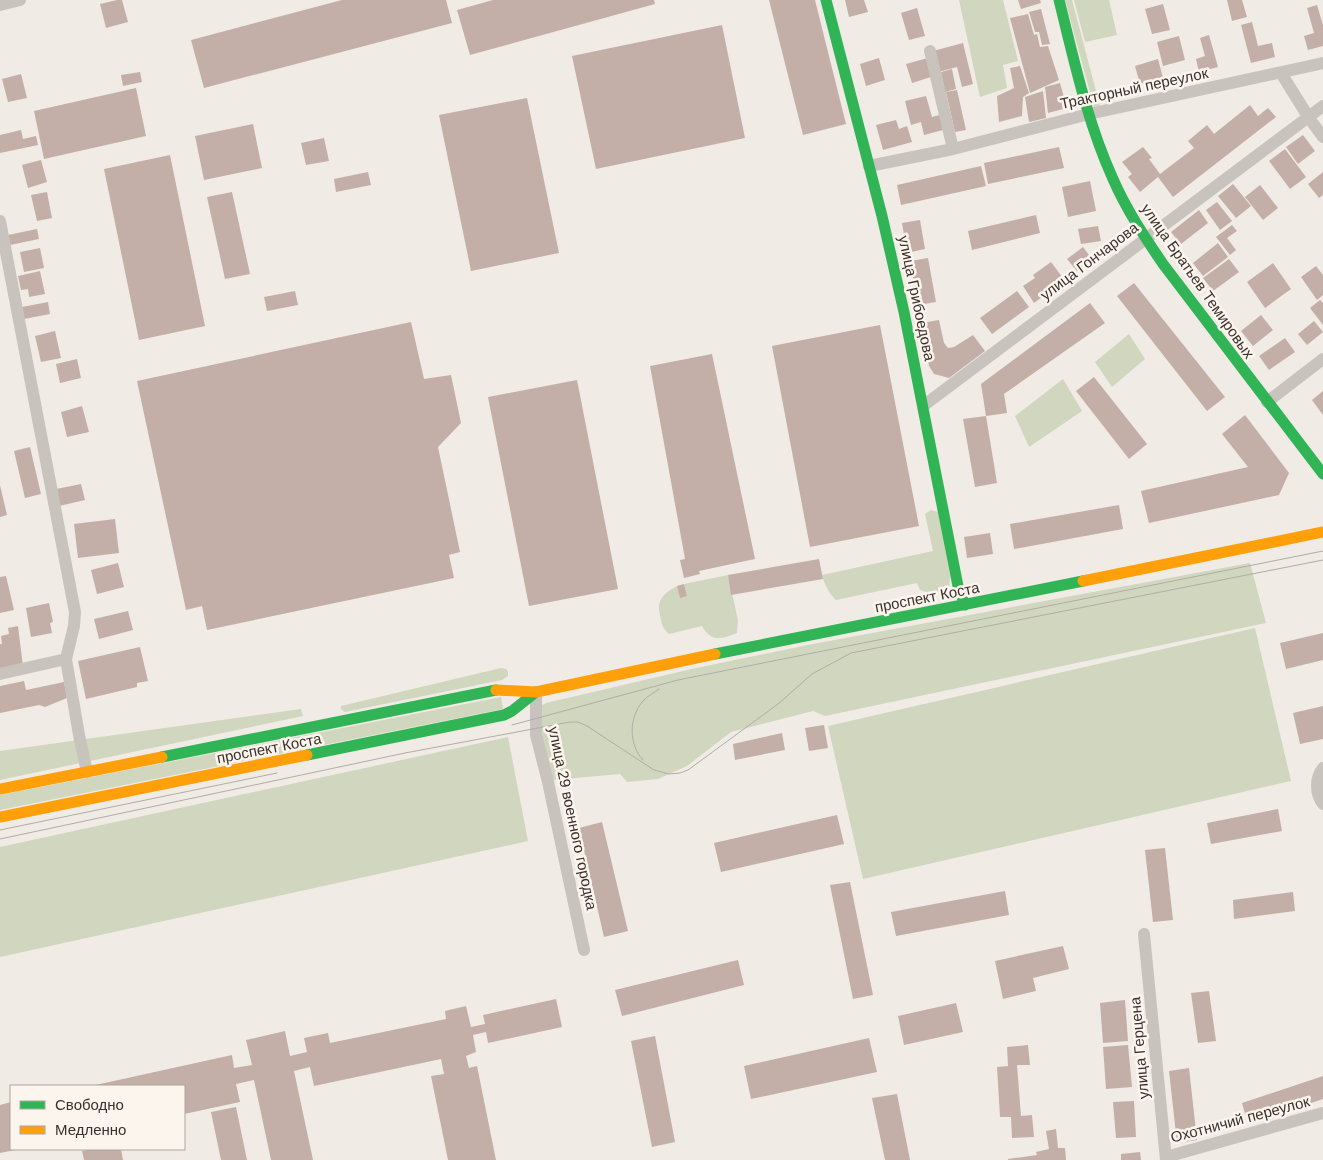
<svg xmlns="http://www.w3.org/2000/svg" width="1323" height="1160" viewBox="0 0 1323 1160" font-family="Arial,sans-serif">
<style>
.green{fill:#d1d6bf}
.building{fill:#c3afa7}
.lines{fill:none;stroke-linecap:round;stroke-linejoin:round}
.street{stroke:#c9c3be;stroke-width:12}
.fast{stroke:#30b455;stroke-width:11}
.slow{stroke:#ff9f0a;stroke-width:11}
.tram{stroke:#b1aca8;stroke-width:1}
.labels{text-anchor:middle;dominant-baseline:central;stroke-width:5;stroke-linejoin:round;paint-order:stroke}
.street-label{font-size:15px;fill:#3b302b;stroke:#fbf5ee}
</style>
<rect width="100%" height="100%" fill="#f0ebe5"/>
<path class="green" d="M959,0H1003L1018,61L1003,65L1007,88L980,97Z
M1065,0H1072L1100,106L1094,107Z
M1074,0H1109L1117,35L1085,42Z
M1129,334L1145,359L1112,387L1095,362Z
M1063,379L1082,411L1029,447L1015,416Z
M931,510L938,512L950,576L949,591L930,593L920,590L917,583L836,600C829,594 824,583 822,575L933,551L925,514Z
M1250,563L1266,623L825,716L813,711L731,732L687,766L658,779L627,782L620,774L552,780L540,739L541,706L546,703L696,668L813,644Z
M728,575L738,620L737,633C721,639 712,643 702,626L669,634C662,628 662,624 660,615C656,600 664,593 677,586L680,597L687,596L684,584Z
M1255,628L1291,781L863,879L828,726Z
M501,668L506,669L508,672V676L502,680L345,712L341,709V706Z
M501,697L503,709L0,810V795Z
M301,709L303,716L0,780V751Z
M508,737L528,841L0,957V847Z"/>
<path class="building" d="M117,0H122L128,22L106,28L100,4Z
M342,0H446L452,23L204,88L191,40Z
M493,0H654L655,4L470,55L457,10Z
M769,0H815L846,124L803,135Z
M845,0H864L868,12L849,17Z
M1018,0H1040L1041,3L1021,9Z
M1227,0H1242L1247,17L1232,21Z
M1163,4L1170,30L1152,34L1145,9Z
M1317,5L1323,25V46L1308,50L1304,36L1314,33L1307,8Z
M917,8L925,36L909,40L901,13Z
M1041,9L1050,44L1042,45L1039,32H1035L1029,12Z
M1028,14L1034,35L1037,34L1040,47L1048,46L1059,80L1030,93L1010,18Z
M1252,22L1258,46L1272,43L1275,57L1251,63L1241,25Z
M722,25L745,138L596,169L572,56Z
M1209,35L1218,67L1199,72L1196,59L1205,56L1200,38Z
M1179,36L1185,60L1163,66L1157,42Z
M963,43L973,84L962,87L957,67L938,72L933,51Z
M879,58L885,80L866,86L860,64Z
M928,58L934,76L912,83L906,64Z
M1158,59L1163,78L1140,84L1135,66Z
M1020,66L1029,93L1023,97L1022,116L999,122L997,96L1014,88L1010,68Z
M952,69L956,89L945,92L941,72Z
M140,72L142,82L123,86L121,75Z
M21,74L27,98L8,102L2,79Z
M1060,83L1067,108L1048,113L1045,87Z
M136,88L146,136L44,159L34,111Z
M957,90L966,130L955,132L946,92Z
M1043,91L1046,118L1029,122L1025,97Z
M926,96L932,117L943,114L947,129L924,135L921,122L911,125L905,101Z
M527,98L559,253L471,271L439,115Z
M1250,105L1258,116L1268,108L1276,117L1173,197L1158,177L1140,192L1128,177L1132,174L1122,162L1143,147L1152,158L1149,159L1160,174L1194,148L1188,141L1207,125L1214,134Z
M896,120L899,129L907,126L912,142L883,150L876,125Z
M253,124L262,168L204,180L195,136Z
M21,130L23,139L36,136L38,145L0,153V135Z
M1303,135L1315,151L1298,164L1286,147Z
M324,138L329,161L306,165L301,143Z
M1059,147L1064,168L988,184L984,163Z
M1285,149L1306,177L1290,189L1269,161Z
M170,155L205,326L139,340L104,169Z
M41,160L47,182L28,188L22,165Z
M981,166L986,186L901,205L897,185Z
M368,172L371,185L336,192L334,179Z
M1323,172V195L1319,198L1308,184Z
M1090,181L1096,211L1068,217L1062,187Z
M1233,184L1251,206L1236,218L1218,196Z
M1260,185L1278,208L1263,220L1245,197Z
M47,192L52,218L37,221L31,195Z
M232,192L250,274L225,279L207,197Z
M1217,202L1232,221L1220,230L1206,210Z
M1199,210L1208,223L1181,244L1171,232Z
M1036,215L1040,233L972,250L968,231Z
M920,220L925,249L907,253L902,223Z
M1232,225L1237,231L1227,238L1236,250L1230,255L1216,237Z
M1098,226L1101,241L1081,244L1078,229Z
M37,229L39,239L10,245L8,235Z
M1218,243L1228,257L1203,276L1193,263Z
M1083,247L1092,259L1077,271L1067,259Z
M40,248L44,268L24,272L20,252Z
M928,258L936,302L918,305L910,261Z
M1229,259L1239,272L1213,291L1203,278Z
M1051,262L1063,278L1044,291L1046,294L1034,303L1023,286L1035,278L1033,275Z
M1273,263L1291,289L1265,308L1247,282Z
M1316,266L1323,275V295L1317,300L1301,277Z
M40,271L45,294L29,297L28,289L21,290L18,276Z
M1134,283L1225,397L1207,411L1117,296Z
M295,291L298,305L267,311L264,297Z
M1017,291L1029,307L992,334L980,318Z
M1320,300L1323,303V325L1310,308Z
M48,302L50,314L24,319L22,307Z
M1090,303L1105,323L1004,394L1007,413L986,416L981,384Z
M1261,315L1273,330L1253,346L1241,331Z
M939,320L944,343L948,348L954,347L973,335L985,351L949,378L934,374L929,366L922,323Z
M1314,321L1323,332L1307,345L1298,334Z
M411,322L424,379L451,375L461,423L438,447L460,552L449,555L454,578L207,630L202,606L186,610L137,381Z
M880,325L919,526L810,547L772,346Z
M55,331L61,358L41,362L35,336Z
M1285,338L1295,352L1269,370L1259,356Z
M712,354L755,559L699,571L700,574L684,578L680,560L685,559L650,366Z
M77,359L81,378L60,383L56,364Z
M1094,377L1147,444L1129,459L1076,391Z
M577,380L618,589L529,606L488,397Z
M1323,391V415L1312,400Z
M82,406L89,432L67,437L61,412Z
M1245,415L1289,473L1279,495L1149,523L1141,491L1248,467L1222,434Z
M986,416L997,483L975,487L963,419Z
M30,447L41,494L25,498L14,451Z
M81,484L85,500L59,506L56,489Z
M0,485L7,515L0,517Z
M1119,505L1123,529L1014,549L1010,524Z
M115,519L119,553L78,558L74,524Z
M990,533L993,554L967,558L964,537Z
M819,559L823,579L731,595L728,575Z
M118,563L124,587L97,594L91,570Z
M6,576L14,610L0,613V577Z
M684,584L687,596L680,598L677,586Z
M49,603L53,622L50,623L52,633L31,637L26,608Z
M128,611L133,630L99,639L94,619Z
M18,626L23,667L0,671V644H2L1,636L9,634L8,628Z
M1323,633V660L1286,669L1280,643Z
M140,647L148,681L137,683V687L86,699L78,661Z
M24,681L26,690L64,682L67,698L45,707L39,705L0,713V686Z
M1323,706V739L1300,744L1293,713Z
M824,725L828,748L809,751L805,728Z
M782,733L785,750L735,760L733,744Z
M1278,809L1282,831L1211,844L1207,823Z
M837,815L844,844L721,872L714,843Z
M602,822L628,931L604,937L579,828Z
M1165,848L1173,920L1153,922L1145,850Z
M850,882L873,995L853,999L830,885Z
M1005,891L1009,915L896,936L891,912Z
M1293,892L1295,911L1234,919L1233,900Z
M1063,946L1069,969L1033,978L1036,991L1003,999L995,961Z
M738,960L744,985L622,1016L615,990Z
M1209,991L1216,1041L1198,1043L1191,993Z
M556,999L562,1027L488,1043L486,1032L473,1035L476,1052L466,1056L469,1068L477,1066L496,1160H448L431,1076L444,1074L441,1059L314,1086L310,1067L294,1071L313,1160H271L254,1080L236,1084L240,1102L184,1114V1086H91L232,1055L234,1068L252,1065L246,1040L285,1031L290,1056L307,1052L304,1038L328,1033L330,1043L446,1019L445,1011L466,1006L471,1027L485,1024L483,1015Z
M1125,1000L1128,1041L1103,1043L1100,1003Z
M956,1003L963,1032L904,1045L898,1016Z
M655,1036L675,1142L652,1147L631,1041Z
M869,1038L877,1072L751,1099L744,1066Z
M1028,1045L1030,1065H1017L1021,1116L1032,1115L1034,1137L1012,1138L1011,1117H1000L997,1067L1008,1066L1007,1047Z
M1128,1045L1132,1087L1106,1089L1103,1047Z
M1189,1068L1197,1140L1177,1143L1169,1071Z
M1323,1076V1099L1248,1124L1242,1103Z
M897,1094L910,1160H885L872,1098Z
M1134,1101L1136,1137L1116,1138L1113,1102Z
M11,1102V1149L15,1150L0,1153V1105Z
M236,1107L247,1160H221L211,1112Z
M1056,1129L1058,1148H1065L1066,1160H1008V1159L1037,1155L1036,1152L1049,1149L1046,1131Z
M94,1149H121L123,1160H84L82,1151Z
M1140,1152L1141,1160H1121V1154Z"/>
<g class="lines">
<path class="street" d="M0,5L20,0
M930,51L953,149
M1281,73L1309,118L1323,137
M869,166L953,149L1089,114L1323,63
M0,221L75,612L74,626L66,659L79,735L87,772
M1267,402L1323,359
M923,406L1323,106
M0,674L66,659
M536,692V735L548,782L584,950
M1323,768C1315,778 1315,793 1323,804
M1144,934L1166,1160
M1166,1157L1323,1113"/>
<path class="fast" d="M826,0L882,216L904,312L958,586L965,605
M1059,0C1074,60 1087,122 1113,179C1126,209 1144,236 1163,264L1323,474
M715,654L1083,581
M307,755L504,715L512,711L536,692
M162,757L496,690"/>
<path class="slow" d="M1083,581L1323,532
M496,690L536,692L715,654
M0,789L162,757
M0,817L307,755"/>
<path class="tram" d="M512,725L678,680L1323,551
M643,760C628,744 629,717 643,701C647,696 654,693 659,689
M0,830L277,773
M0,839L405,753L570,722H578L587,726L654,770L669,774L680,773L688,770L778,704L812,674L851,653L1323,560"/>
</g>
<g class="labels">
<g class="street-label">
<text transform="translate(1134 88) rotate(-12)">Тракторный переулок</text>
<text transform="translate(1089 261) rotate(-37)">улица Гончарова</text>
<text transform="translate(1198 281) rotate(55)">улица Братьев Темировых</text>
<text transform="translate(917 298) rotate(78)">улица Грибоедова</text>
<text transform="translate(927 597) rotate(-11)">проспект Коста</text>
<text transform="translate(269 748) rotate(-11)">проспект Коста</text>
<text transform="translate(573 818) rotate(78)">улица 29 военного городка</text>
<text transform="translate(1139 1048) rotate(-95)">улица Герцена</text>
<text transform="translate(1240 1119) rotate(-15)">Охотничий переулок</text>
</g>
</g>
<rect x="10" y="1085" width="175" height="65" fill="#fbf5ee" stroke="#aea6a0"/>
<rect x="20" y="1101" width="25" height="8" fill="#30b455" stroke="#aea6a0"/>
<text x="55" y="1110" font-size="15" fill="#3b302b">Свободно</text>
<rect x="20" y="1126" width="25" height="8" fill="#ff9f0a" stroke="#aea6a0"/>
<text x="55" y="1135" font-size="15" fill="#3b302b">Медленно</text>
</svg>
